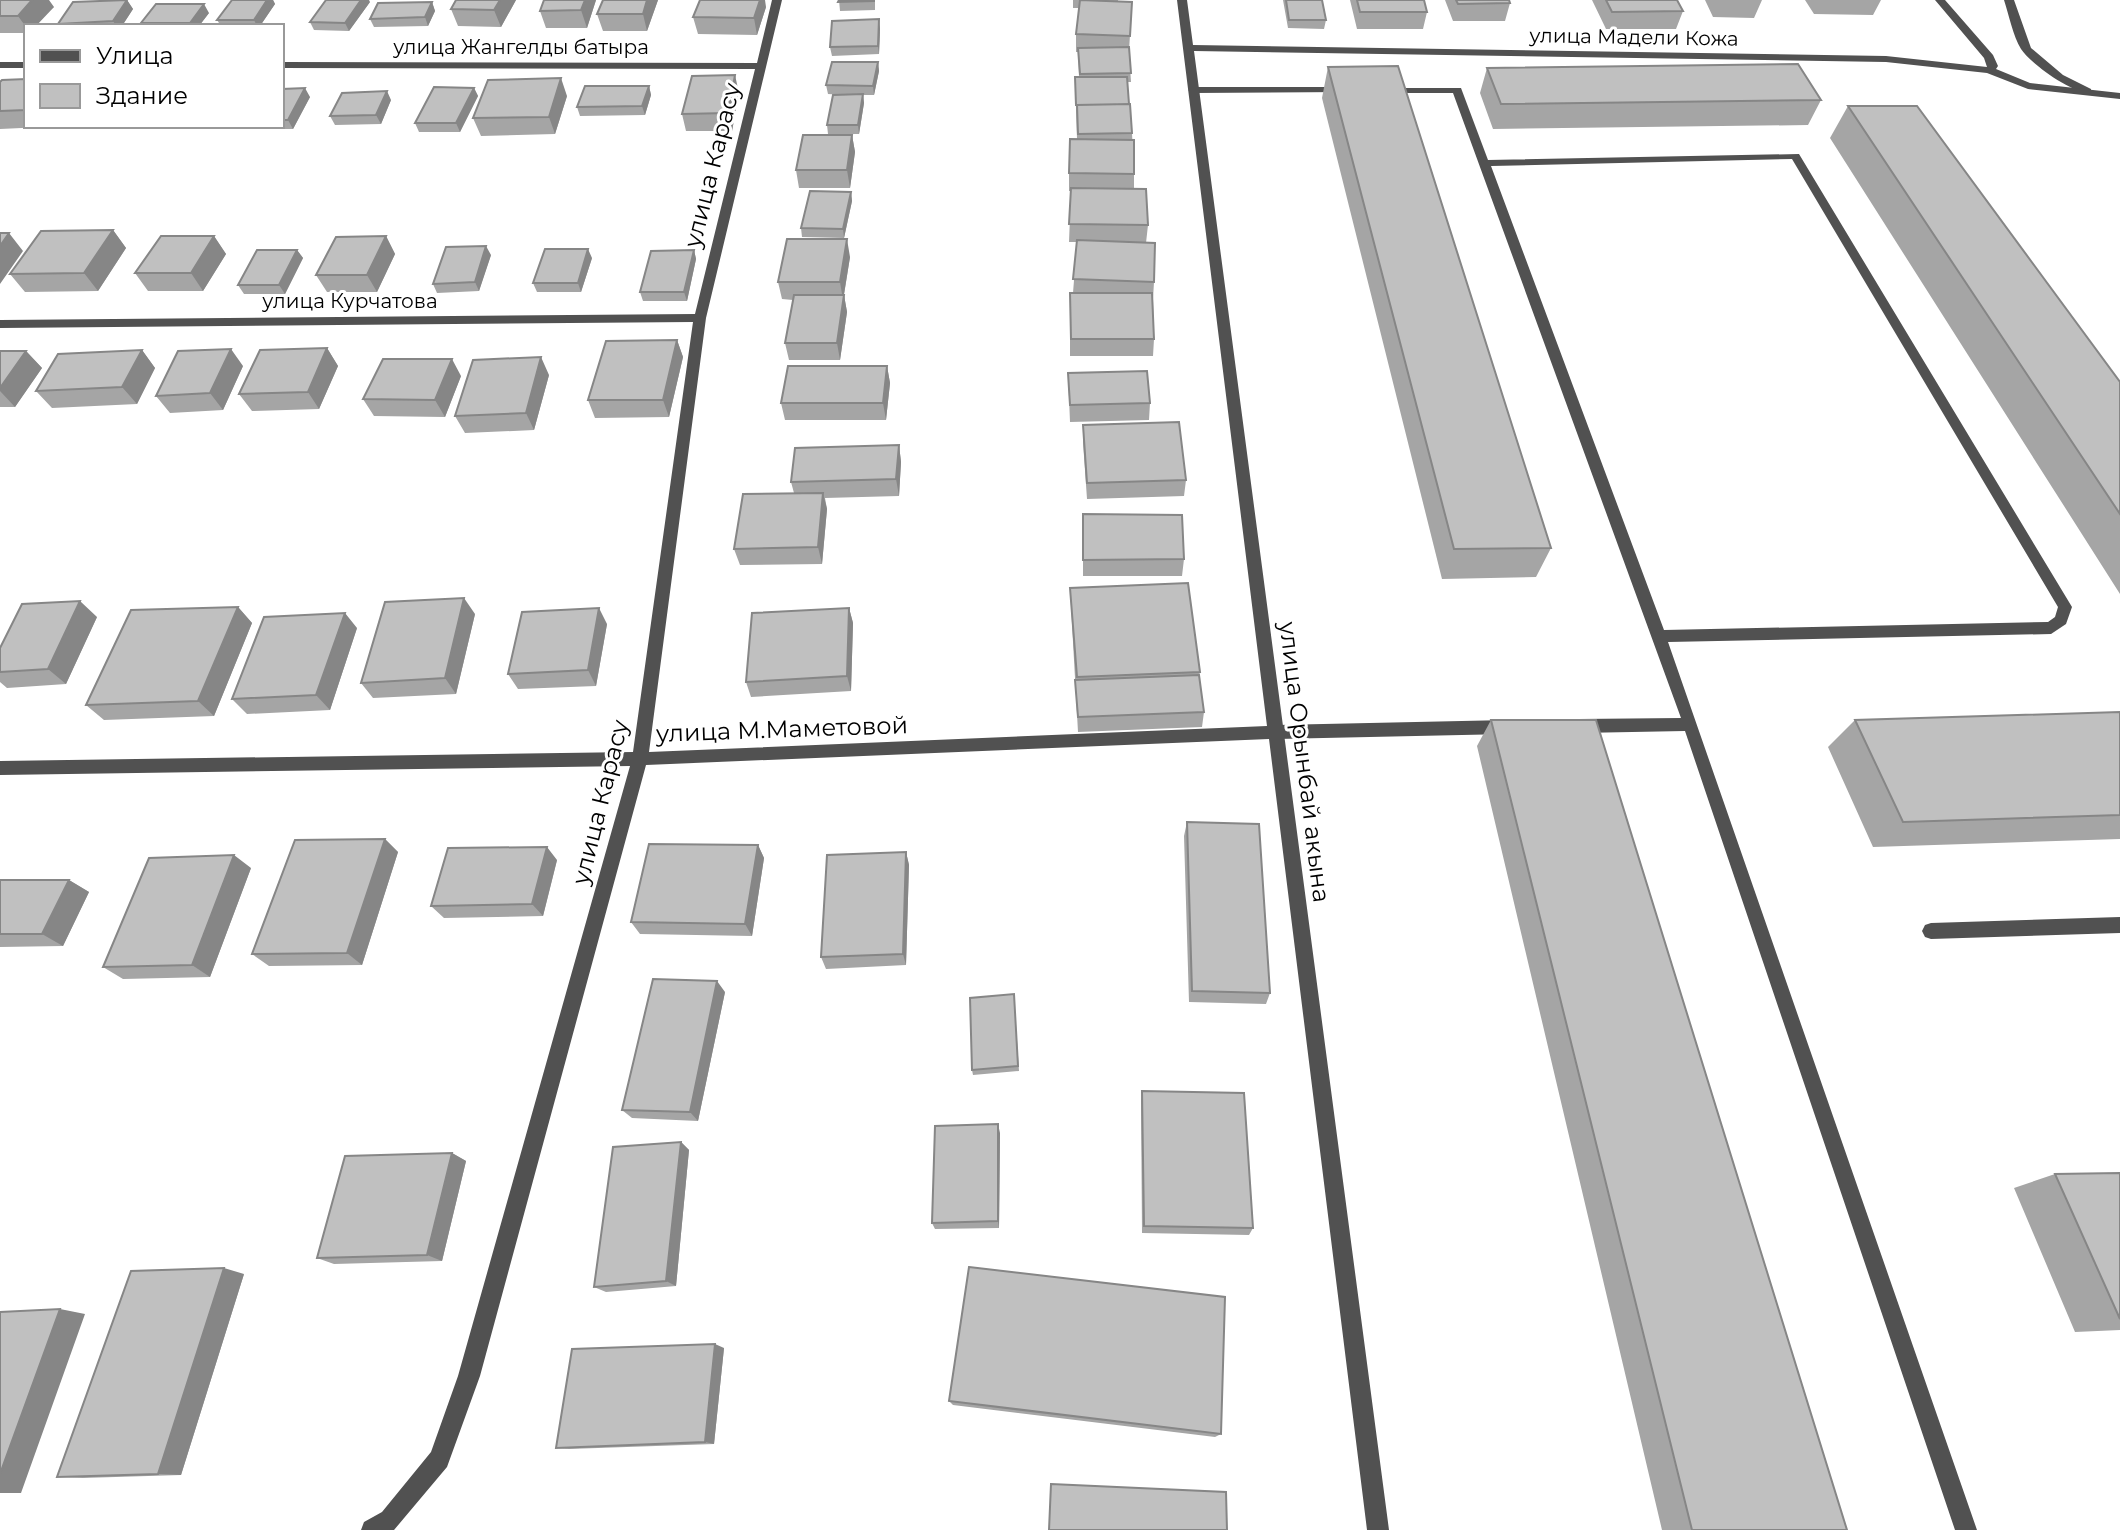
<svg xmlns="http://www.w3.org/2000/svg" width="2120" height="1530" viewBox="0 0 2120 1530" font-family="Montserrat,sans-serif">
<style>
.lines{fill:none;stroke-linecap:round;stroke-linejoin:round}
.service{fill:#515151;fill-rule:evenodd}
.minor{fill:#515151;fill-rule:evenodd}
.wall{fill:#a5a5a5}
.shaded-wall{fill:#868686}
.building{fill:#c0c0c0;stroke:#868686;stroke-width:2}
.labels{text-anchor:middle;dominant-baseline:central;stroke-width:6;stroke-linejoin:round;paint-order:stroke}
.far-street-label{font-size:20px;fill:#000;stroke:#fff}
.street-label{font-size:24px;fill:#000;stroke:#fff}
</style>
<rect width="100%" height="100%" fill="#fff"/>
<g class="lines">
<path class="service" d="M2004,0H2014L2031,48L2063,75L2091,89V93C2073,94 2031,64 2021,49C2013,36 2009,15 2004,0Z
M1342,87L1346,88V92L1193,93L1188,90L1193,87Z
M1382,88H1461L1488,160L1799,154L2072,607L2066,624L2051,634L1668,642L1977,1530H1955L1685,731L1579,733L1573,731L1571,726L1573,721L1579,719L1681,718L1453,93H1386L1382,92ZM1792,159L2058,607L2055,617L2048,622L1664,630L1491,166Z
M1508,720L1514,722L1516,727L1514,732L1508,734L1277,739L1271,737L1269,732L1271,727L1277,725Z
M2120,917V933L1931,939L1925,937L1922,931L1925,925L1931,923Z"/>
<path class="minor" d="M772,0H782L706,318L649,752L1267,726L1177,0H1187L1193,45L1886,56L1987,67L1984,58L1935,0H1945L1993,55L1998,66L1996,69L2030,83L2120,93V99L2028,89L1987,73L1886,62L1194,51L1389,1530H1367L1269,739L646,765L480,1376L447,1467L394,1530H361L364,1522L382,1512L431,1452L458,1376L630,766L0,775V761L633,752L693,322L0,328V320L695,314L755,69L282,68V62L757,63Z
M0,62H26V68H0Z"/>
</g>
<path class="wall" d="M0,0L54,7L26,26V33H0Z
M127,0L133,9L122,26H59L58,24Z
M232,0H273L275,4L260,26H221L217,20Z
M456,0H516L501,27L458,26L451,9Z
M596,0L587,28H546L540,11Z
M603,0H658L647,31H603L597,14Z
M839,0H875V10L840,11Z
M1073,0H1118V2H1132L1129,51L1131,82H1127L1132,133L1134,174V189L1148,225L1146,243L1154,282L1153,299L1154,339L1153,356H1070V293H1073L1077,242H1069L1071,191H1069V173L1077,139L1075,77H1079L1078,52H1076V34L1079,8H1073Z
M1283,0H1322L1326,20L1324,29L1288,28Z
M1350,0H1424L1427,12L1423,29H1357Z
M1445,0H1509L1510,3L1505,21H1453Z
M1592,0H1677L1683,11L1676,29H1606Z
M1705,0H1762L1754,18L1713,17Z
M1805,0H1881L1873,15L1814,14Z
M370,2L349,31L314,30L310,22Z
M432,2L435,11L428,26L374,27L370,19Z
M766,7L757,35L698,34L693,17Z
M209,13L199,26H143L141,23Z
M880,28L879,54L832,56L830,47Z
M878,62L879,71L874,95H863L864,103L859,134H828L827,125L844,95L828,94L826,85Z
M1328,67L1551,548L1536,577L1442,579L1322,98Z
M1487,68L1821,100L1808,125L1493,129L1480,93Z
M26,79V126H44L43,127L0,129V82Z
M649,86L651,95L645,115L580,116L577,107Z
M474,88L478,96L460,132H419L415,123Z
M282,89L310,97L293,129H257L255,126H282Z
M739,93L732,131H686L682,114Z
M567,96L555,134L481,136L473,118Z
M391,100L381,124L335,125L330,116Z
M1848,106L2120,382V594L1830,138Z
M852,135L855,152L850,188H799L796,170Z
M851,192L852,201L844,238L802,237L801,228Z
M113,230L126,248L98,291L25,292L10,274Z
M214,236L226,254L203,291H148L135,273Z
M386,236L395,254L377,292H327L316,275Z
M297,250L303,258L285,294H244L238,285Z
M694,250L696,259L687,301H643L640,292Z
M491,255L479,291L437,293L433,284Z
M850,257L844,295L847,312L840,360H789L785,343L793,300L782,299L778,282Z
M592,258L581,292H537L533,283Z
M677,340L683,357L669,417L595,418L588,400Z
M327,348L338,366L319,409L252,411L239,394Z
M142,350L155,368L137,404L52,408L36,391Z
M0,351H26L42,368L15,407H0Z
M243,366L223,410L170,413L156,396Z
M887,366L890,383L886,420H785L781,403Z
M1068,373L1150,403L1149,420L1070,422Z
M549,375L534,430L465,433L455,416Z
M461,376L445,417L374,416L363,399Z
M1083,425L1186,480L1184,496L1087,499L1083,442Z
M899,445L901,462L899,496L825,498L827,509L822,564L740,565L734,549L794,493L791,482Z
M1083,514L1184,559L1182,576H1083Z
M1070,588L1200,672L1199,676L1204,712L1202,727L1078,732Z
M238,607L252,623L214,716L104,720L86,705Z
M849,608L853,623L851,691L751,697L746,682Z
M475,614L456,694L373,698L361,683Z
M97,617L66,684L7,688L0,682V648Z
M607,624L596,686L518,689L508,674Z
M357,628L330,710L247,714L232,699Z
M2120,712V839L1873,847L1828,747L1855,720Z
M1491,720L1847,1530H1662L1477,746Z
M1187,822L1270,993L1266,1004L1189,1002L1184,836Z
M385,839L398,852L362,965L269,966L252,954Z
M758,845L764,858L752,936L640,934L631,922Z
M906,852L909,865L906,965L826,969L821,957Z
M557,860L543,916L444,918L431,906Z
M251,868L210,977L123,979L103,967Z
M0,880H69L89,892L63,946L0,947Z
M725,992L698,1121L632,1118L622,1110Z
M1014,994L1019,1071L973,1075L972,1070Z
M1142,1091L1253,1228L1249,1235L1142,1233L1141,1100Z
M1000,1133L999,1228L935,1229L932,1223Z
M681,1142L689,1150L676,1286L606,1292L594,1287Z
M452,1153L466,1161L442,1261L334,1264L317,1258Z
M2120,1173V1330L2075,1332L2014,1188L2055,1174Z
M244,1274L181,1475L83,1478L57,1477Z
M724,1348L714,1444L569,1449L556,1448Z
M949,1401L1221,1434L1215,1437L953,1405Z"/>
<path class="shaded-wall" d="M32,0H49L54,7L36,26H26V27L18,16Z
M127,0L133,9L122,26H116L113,21Z
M267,0H273L275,4L260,26H257L254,20Z
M361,0H369L370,2L349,31L345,23Z
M500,0H516L501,27L494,10Z
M585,0H596L587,28L581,10Z
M647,0H658L647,31L643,14Z
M760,0H765L766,7L757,35L754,18Z
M432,2L435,11L428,26L425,17Z
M204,4L209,13L199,26H192L190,23Z
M879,19L880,28L879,54L878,46Z
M878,62L879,71L874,95L873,86Z
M735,75L739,93L732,131L728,113Z
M561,78L567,96L555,134L549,117Z
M649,86L651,95L645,115L642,106Z
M305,88L310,97L293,129L288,120Z
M474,88L478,96L460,132L456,123Z
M387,91L391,100L381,124L376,115Z
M863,94L864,103L859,134L858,125Z
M852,135L855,152L850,188L847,170Z
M851,192L852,201L844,238L843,229Z
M113,230L126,248L98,291L84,273Z
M9,233L23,251L0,284V246Z
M214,236L226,254L203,291L191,273Z
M386,236L395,254L377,292L367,275Z
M847,239L850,257L843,300L840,282Z
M486,246L491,255L479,291L475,282Z
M588,249L592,258L581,292L578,283Z
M297,250L303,258L285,294L279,285Z
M694,250L696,259L687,301L684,292Z
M844,295L847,312L840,360L837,343Z
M677,340L683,357L669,417L663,400Z
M327,348L338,366L319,409L308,392Z
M231,349L243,366L223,410L210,393Z
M142,350L155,368L137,404L122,387Z
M26,351L42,368L15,407L0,391V388Z
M541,357L549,375L534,430L526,413Z
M452,359L461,376L445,417L435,400Z
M887,366L890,383L886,420L883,403Z
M899,445L901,462L899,496L896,479Z
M823,493L827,509L822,564L818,547Z
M464,598L475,614L456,694L445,678Z
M80,601L97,617L66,684L48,669Z
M238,607L252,623L214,716L198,701Z
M599,608L607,624L596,686L588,670Z
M849,608L853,623L851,691L847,676Z
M345,613L357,628L330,710L316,695Z
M385,839L398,852L362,965L347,953Z
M758,845L764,858L752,936L745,924Z
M547,847L557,860L543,916L532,904Z
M906,852L909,865L906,965L903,954Z
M234,855L251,868L210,977L192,965Z
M69,880L89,892L63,946L42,934Z
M717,981L725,992L698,1121L690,1112Z
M998,1124L1000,1133L999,1228L998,1221Z
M681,1142L689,1150L676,1286L666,1281Z
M452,1153L466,1161L442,1261L427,1255Z
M224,1268L244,1274L181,1475L158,1474Z
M60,1309L85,1314L21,1493H0V1474Z
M715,1344L724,1348L714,1444L705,1442Z"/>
<path class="building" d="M0,0H32L18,16H0Z
M127,0L113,21L58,24L73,2Z
M232,0H267L254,20H217Z
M326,0H361L345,23L310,22Z
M456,0H500L494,10L451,9Z
M544,0H585L581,10L540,11Z
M603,0H647L643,14H597Z
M700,0H760L754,18L693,17Z
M839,0H874V1L838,2Z
M1080,0L1132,2L1130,36L1076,34Z
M1286,0H1322L1326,20H1289Z
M1357,0H1424L1427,12H1360Z
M1456,0H1509L1510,3L1458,4Z
M1606,0H1677L1683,11L1612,12Z
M432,2L425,17L370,19L378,3Z
M156,4H204L190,23H141Z
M879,19L878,46L830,47L832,21Z
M1129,47L1131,73L1080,74L1078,48Z
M832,62H878L873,86L826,85Z
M1798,64L1821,100L1501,104L1487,68Z
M1398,66L1551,548L1454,549L1328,67Z
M735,75L728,113L682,114L692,76Z
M1075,77H1127L1129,104L1076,105Z
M561,78L549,117L473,118L488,80Z
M26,79V110L0,111V82L2,80Z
M585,86H649L642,106L577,107Z
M434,87L474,88L456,123H415Z
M305,88L288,120H282V89Z
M387,91L376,115L330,116L342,93Z
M863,94L858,125H827L833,95Z
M1130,104L1132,133L1078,134L1077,105Z
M1848,106H1917L2120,382V514Z
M803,135H852L847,170H796Z
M1070,139L1134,140V174L1069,173Z
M1071,188L1146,189L1148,225L1069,224Z
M810,191L851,192L843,229L801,228Z
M113,230L84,273L10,274L41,231Z
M0,233H9L0,246Z
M161,236H214L191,273H135Z
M386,236L367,275H316L336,237Z
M787,239H847L840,282H778Z
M1077,240L1155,243L1154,282L1073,279Z
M486,246L475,282L433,284L446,247Z
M545,249H588L578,283H533Z
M257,250H297L279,285H238Z
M694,250L684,292H640L651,251Z
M1070,293H1152L1154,339H1071Z
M794,295H844L837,343H785Z
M677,340L663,400H588L606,341Z
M327,348L308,392L239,394L260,350Z
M231,349L210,393L156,396L178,351Z
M142,350L122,387L36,391L58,354Z
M0,351H26L0,388Z
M541,357L526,413L455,416L473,360Z
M383,359H452L435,400L363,399Z
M788,366H887L883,403H781Z
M1147,371L1150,403L1070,405L1068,373Z
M1179,422L1186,480L1087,483L1083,425Z
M899,445L896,479L791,482L795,448Z
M823,493L818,547L734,549L743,494Z
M1083,514L1182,515L1184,559L1083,560Z
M1188,583L1200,672L1077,677L1070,588Z
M464,598L445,678L361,683L385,602Z
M80,601L48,669L0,672V648L22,604Z
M238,607L198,701L86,705L131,610Z
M599,608L588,670L508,674L522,612Z
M849,608L847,676L746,682L752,613Z
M345,613L316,695L232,699L264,617Z
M1199,675L1204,712L1078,717L1075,680Z
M2120,712V815L1903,822L1855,720Z
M1491,720H1596L1847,1530H1692Z
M1187,822L1259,824L1270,993L1192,991Z
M385,839L347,953L252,954L295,840Z
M649,844L758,845L745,924L631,922Z
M547,847L532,904L431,906L448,848Z
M906,852L903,954L821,957L827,855Z
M234,855L192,965L103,967L149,858Z
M0,880H69L42,934H0Z
M653,979L717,981L690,1112L622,1110Z
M1014,994L1018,1066L972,1070L970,998Z
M1142,1091L1244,1093L1253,1228L1144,1226Z
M998,1124V1221L932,1223L935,1126Z
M681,1142L666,1281L594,1287L613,1147Z
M452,1153L427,1255L317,1258L345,1156Z
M2120,1173V1319L2055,1174Z
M969,1267L1225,1297L1221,1434L949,1401Z
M224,1268L158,1474L57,1477L131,1271Z
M60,1309L0,1474V1312Z
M715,1344L705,1442L556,1448L572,1349Z
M1051,1484L1226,1492L1227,1530H1049Z"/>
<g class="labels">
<g class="far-street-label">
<text transform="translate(1634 37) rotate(1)">улица Мадели Кожа</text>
<text x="521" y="47">улица Жангелды батыра</text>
<text x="350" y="301">улица Курчатова</text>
</g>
<g class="street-label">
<text transform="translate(712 165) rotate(-76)">улица Карасу</text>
<text transform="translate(782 729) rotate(-2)">улица М.Маметовой</text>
<text transform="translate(1305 762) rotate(83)">улица Орынбай акына</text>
<text transform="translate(600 802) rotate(-76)">улица Карасу</text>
</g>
</g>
<rect x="24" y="24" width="260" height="104" fill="#ffffff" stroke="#999999" stroke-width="2"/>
<rect x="40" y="50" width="40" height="12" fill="#515151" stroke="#999999" stroke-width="2"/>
<text x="96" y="64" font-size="24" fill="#000000">Улица</text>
<rect x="40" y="84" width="40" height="24" fill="#c0c0c0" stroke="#999999" stroke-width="2"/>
<text x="96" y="104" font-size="24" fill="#000000">Здание</text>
</svg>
